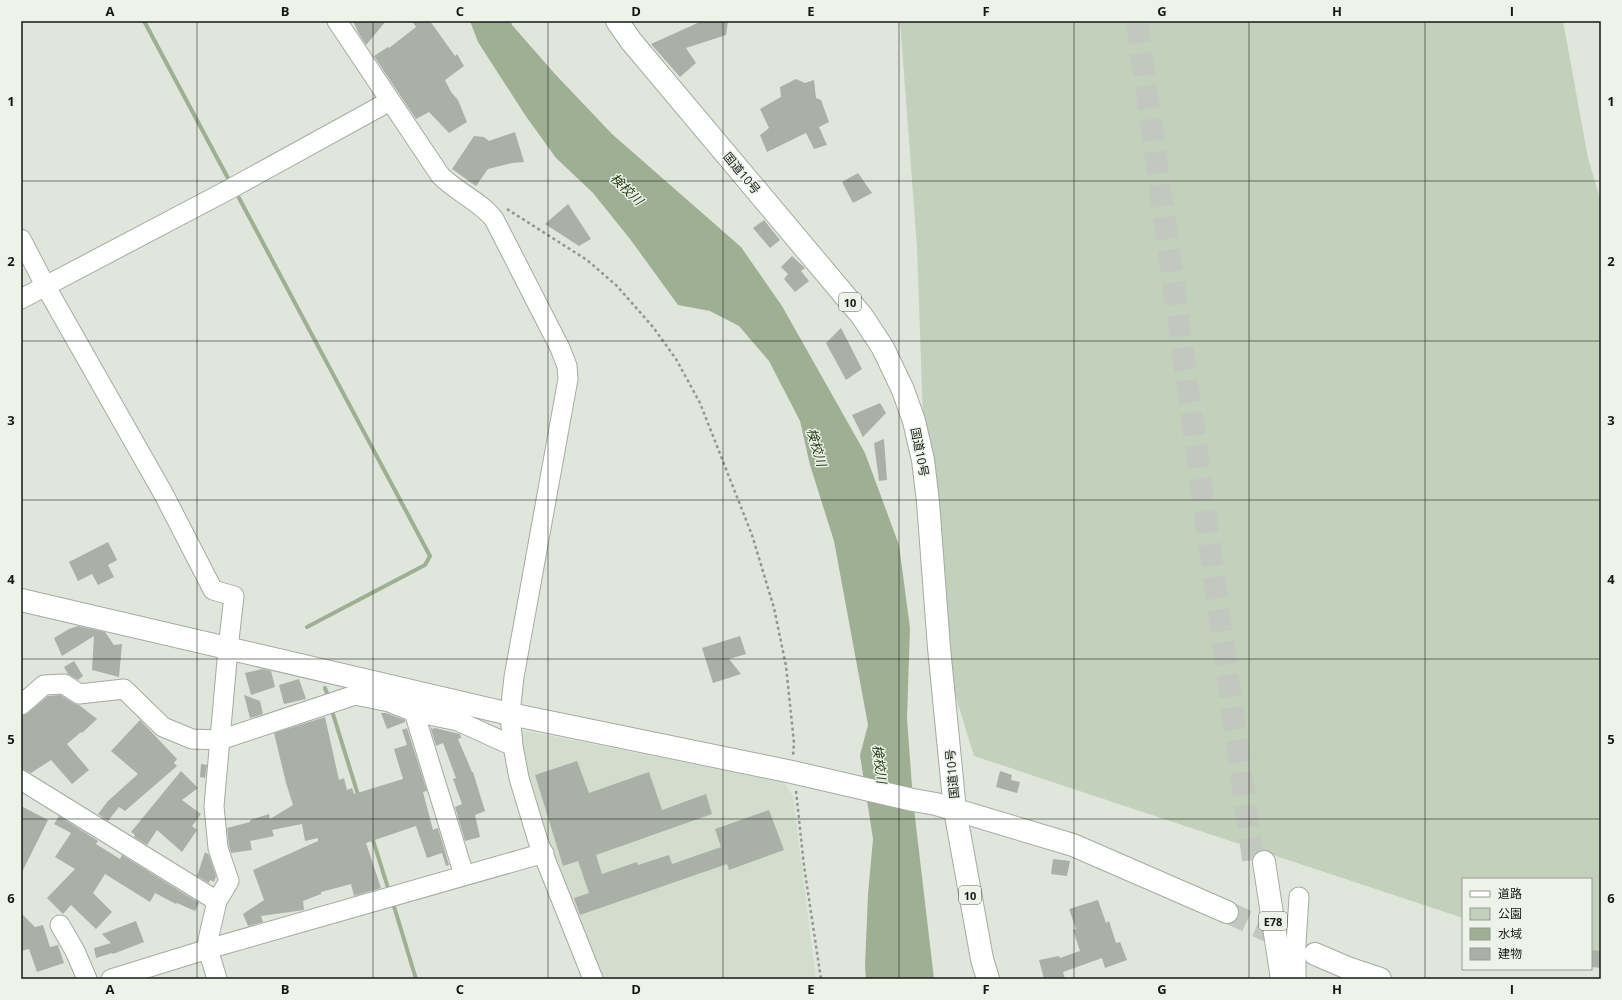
<svg xmlns="http://www.w3.org/2000/svg" width="1622" height="1000" viewBox="0 0 1622 1000" font-family="'Open Sans','Noto Sans JP',sans-serif">
<style>
.built{fill:#d3ddcd}
.green{fill:#c3d0bb}
.water{fill:#9eaf94}
.lines{fill:none;stroke-linecap:round;stroke-linejoin:round}
.stream{stroke:#9eaf94;stroke-width:4}
.building{fill:#aaafa7}
.major-tunnel{stroke:#c2c7bf;stroke-width:22;stroke-dasharray:22 11;stroke-linecap:butt}
.highway-tunnel{stroke:#c2c7bf;stroke-width:22;stroke-dasharray:22 11;stroke-linecap:butt}
.minor-casing{stroke:#a5aaa2;stroke-width:21}
.major-casing{stroke:#a5aaa2;stroke-width:24}
.highway-casing{stroke:#a5aaa2;stroke-width:24}
.path{stroke:#939690;stroke-width:2.5;stroke-dasharray:3 3;stroke-linecap:butt}
.minor{stroke:#fff;stroke-width:19}
.major{stroke:#fff;stroke-width:22}
.highway{stroke:#fff;stroke-width:22}
.grid{fill:none;stroke:#151714;stroke-width:1;stroke-opacity:0.55}
.labels{text-anchor:middle;dominant-baseline:central;stroke-width:3;stroke-linejoin:round;paint-order:stroke}
.shield{fill:#eef3ea;stroke:#565954;stroke-width:1}
.shield-label{font-size:11px;font-weight:bold;fill:#151714}
.street-label{font-size:12px;fill:#151714;stroke:#eef3ea}
.water-label{font-size:13px;font-style:italic;fill:#243c12;stroke:#eef3ea}
.neatline{fill:none;stroke:#151714;stroke-width:1.5}
.grid-label{font-size:13px;text-anchor:middle;font-weight:bold;fill:#151714}
</style>
<rect width="100%" height="100%" fill="#e1e6dd"/>
<path class="built" d="M516,729L784,782L793,796L816,979H601L569,898L530,787Z"/>
<path class="green" d="M900,21H1563L1588,158L1601,202V955H1591V879H1463V918L974,756L954,691L937,618L925,476L917,247Z"/>
<path class="water" d="M470,21H511L512,25L555,74L612,134L741,247L782,306L865,453L899,545L910,628L907,718L913,800L934,979H866L865,966L868,894L873,839L860,755L868,725L834,541L810,465L800,421L769,361L739,326L710,311L678,305L630,239L593,193L556,158L525,115L478,42Z"/>
<g class="lines">
<path class="stream" d="M144,21L230,182
M239,198L430,556L425,565L307,627
M325,688L329,699
M333,714L359,798
M372,837L389,891
M393,903L416,979"/>
</g>
<path class="building" d="M353,21H386L366,45L358,32Z
M412,21H430L455,56L457,54L464,66L445,80L451,92L458,100L467,122L449,133L429,112L416,119L374,56L388,47L389,48L416,27Z
M702,21H728L726,35L686,48L696,63L680,77L651,44Z
M796,79L805,83L814,80L816,98L821,100L829,122L819,127L827,145L814,149L806,133L767,152L760,135L769,128L760,109L781,97L780,87Z
M515,132L524,162L512,163L488,169L476,186L452,169L474,136L484,137L489,141Z
M858,173L872,193L853,203L842,182Z
M568,204L591,239L579,246L545,224Z
M764,220L780,240L770,248L753,228Z
M792,256L805,268L801,271L809,281L795,292L784,279L788,274L781,267Z
M841,328L862,369L846,380L826,343Z
M880,403L886,413L863,437L852,415Z
M884,439L887,480L879,481L874,443Z
M108,542L117,560L108,565L114,577L98,585L92,574L78,581L69,562Z
M78,626L105,632L114,645L122,644L119,677L92,670L94,636L62,656L54,638L69,629Z
M740,636L746,654L729,659L741,674L713,683L702,648Z
M74,661L83,676L78,680L68,674L64,667Z
M262,669L271,671L275,687L251,695L245,673Z
M299,679L306,699L284,704L279,685Z
M61,695L73,703L79,705L97,719L82,733L81,732L67,744L89,770L72,784L51,760L31,773L21,769V716L28,713L48,696Z
M244,695L260,701L263,714L250,718Z
M381,713H386L405,720V722L387,729Z
M325,717L339,780L344,778L347,790L352,788L354,794L403,779L394,749L407,745L402,730L407,728L427,791L423,792L433,830L438,828L449,865L446,866L442,853L427,858L416,826L366,843L381,888L354,896L351,884L321,892V894L303,901L304,910L261,916L263,922L248,926L243,914L264,900L253,870L318,841V838L305,841L302,824L272,830L274,836L250,841L252,850L231,853L229,846L227,828L250,822V820L269,814L270,819L293,805L286,783L274,733Z
M140,720L177,759L174,763L177,766L125,811L119,807L108,821L98,814L108,801L138,774L111,751Z
M430,726L432,729L435,728L460,734L461,738L458,739L472,772H473L485,811L475,815L480,837L465,841L455,807L462,804L453,779L456,778L443,743L436,746Z
M577,761L589,793L649,772L662,810L706,794L712,814L596,855L602,874L637,862L638,865L669,855L672,864L721,847L715,829L769,810L784,850L729,870L727,864L580,915L574,898L589,893L578,861L563,866L535,775Z
M201,764L207,765L205,778L200,777Z
M181,771L198,788L182,800L201,814L192,826L197,830L182,852L157,830L147,845L134,837L135,835L131,832Z
M1000,771L1012,775L1011,780L1020,782L1017,793L996,787Z
M21,806L48,820L21,874Z
M59,816L98,841L96,844L120,859L122,855L199,903L195,911L177,903L176,904L155,893L150,902L105,874L93,893L112,912L96,929L71,905L63,914L47,898L75,869L55,857L71,833L54,824Z
M205,852L209,855L216,876L214,882L210,880L209,883L197,876Z
M1053,859L1070,861L1067,876L1051,874Z
M1098,900L1106,923L1109,921L1116,943L1120,942L1127,960L1105,968L1102,958L1063,972L1065,979H1044L1039,960L1059,956L1060,958L1080,951L1073,930L1076,929L1069,909Z
M21,913L35,927L43,925L50,947L58,945L64,963L37,972L29,949L21,951Z
M136,921L144,942L113,954L112,953L96,958L94,948L111,943L102,934Z
M1591,950L1601,951V968L1591,967Z"/>
<g class="lines">
<path class="major-tunnel" d="M1227,912L1289,941"/>
<path class="highway-tunnel" d="M1137,21L1254,866"/>
<g class="minor-casing">
<path id="minor" d="M337,21L440,175C456,192 480,201 494,219L560,348L567,366L568,379L514,677L510,714L513,746L519,778L538,841L593,979
M21,239L46,287L163,493L213,590L234,596L228,649L214,806L218,848L229,881L217,901L208,940V949L217,979
M21,299L230,189L390,101
M21,705L44,685L64,684L79,694L124,689L163,727L192,739L220,740L355,695L389,702L414,712L458,721L513,746
M414,712L464,875
M21,780L217,901
M60,925L75,951L87,979
M111,979L208,949L544,853
M1296,979V944L1299,897"/>
</g>
<g class="major-casing">
<path id="major" d="M21,600L510,714L792,772L913,800L936,804L1073,845L1227,912
M1315,954L1350,969L1380,979"/>
</g>
<g class="highway-casing">
<path id="highway" d="M617,21L631,41L862,316L883,348L903,390L914,421L923,460L928,502L939,648L955,810L982,959L988,979
M1264,862L1282,979"/>
</g>
<path class="path" d="M507,209L587,260L617,286L653,327L676,359L700,403L752,535L774,608L786,666L794,743L793,756
M796,791L804,866L821,979"/>
<use href="#minor" class="minor"/>
<use href="#major" class="major"/>
<use href="#highway" class="highway"/>
</g>
<path class="grid" d="M197,21V979M373,21V979M548,21V979M723,21V979M899,21V979M1074,21V979M1249,21V979M1425,21V979M21,181H1601M21,341H1601M21,500H1601M21,659H1601M21,819H1601"/>
<g class="labels">
<g class="shield">
<rect x="839" y="293" width="22" height="18" rx="3"/>
<rect x="959" y="886" width="22" height="18" rx="3"/>
<rect x="1259" y="912" width="28" height="18" rx="3"/>
</g>
<g class="shield-label">
<text x="850" y="302">10</text>
<text x="970" y="895">10</text>
<text x="1273" y="921">E78</text>
</g>
<g class="street-label">
<text transform="translate(742 173) rotate(50)">国道10号</text>
<text transform="translate(920 452) rotate(79)">国道10号</text>
<text transform="translate(952 774) rotate(-95)">国道10号</text>
</g>
<g class="water-label">
<text transform="translate(627 189) rotate(44)">検校川</text>
<text transform="translate(817 447) rotate(74)">検校川</text>
<text transform="translate(880 764) rotate(83)">検校川</text>
</g>
</g>
<rect width="1622" height="1000" fill="none" stroke="#eef3ea" stroke-width="44"/>
<rect x="1462" y="878" width="130" height="92" fill="#eef3ea" stroke="#979b94"/>
<rect x="1470" y="891" width="20" height="6" fill="#ffffff" stroke="#979b94"/>
<text x="1498" y="898" font-size="12" fill="#151714">道路</text>
<rect x="1470" y="908" width="20" height="12" fill="#c3d0bb" stroke="#979b94"/>
<text x="1498" y="918" font-size="12" fill="#151714">公園</text>
<rect x="1470" y="928" width="20" height="12" fill="#9eaf94" stroke="#979b94"/>
<text x="1498" y="938" font-size="12" fill="#151714">水域</text>
<rect x="1470" y="948" width="20" height="12" fill="#aaafa7" stroke="#979b94"/>
<text x="1498" y="958" font-size="12" fill="#151714">建物</text>
<rect x="22" y="22" width="1578" height="956" class="neatline"/>
<g class="grid-label">
<text x="110" y="16">A</text>
<text x="285" y="16">B</text>
<text x="460" y="16">C</text>
<text x="636" y="16">D</text>
<text x="811" y="16">E</text>
<text x="986" y="16">F</text>
<text x="1162" y="16">G</text>
<text x="1337" y="16">H</text>
<text x="1512" y="16">I</text>
<text x="11" y="106">1</text>
<text x="1611" y="106">1</text>
<text x="11" y="266">2</text>
<text x="1611" y="266">2</text>
<text x="11" y="425">3</text>
<text x="1611" y="425">3</text>
<text x="11" y="584">4</text>
<text x="1611" y="584">4</text>
<text x="11" y="744">5</text>
<text x="1611" y="744">5</text>
<text x="11" y="903">6</text>
<text x="1611" y="903">6</text>
<text x="110" y="994">A</text>
<text x="285" y="994">B</text>
<text x="460" y="994">C</text>
<text x="636" y="994">D</text>
<text x="811" y="994">E</text>
<text x="986" y="994">F</text>
<text x="1162" y="994">G</text>
<text x="1337" y="994">H</text>
<text x="1512" y="994">I</text>
</g>
</svg>
